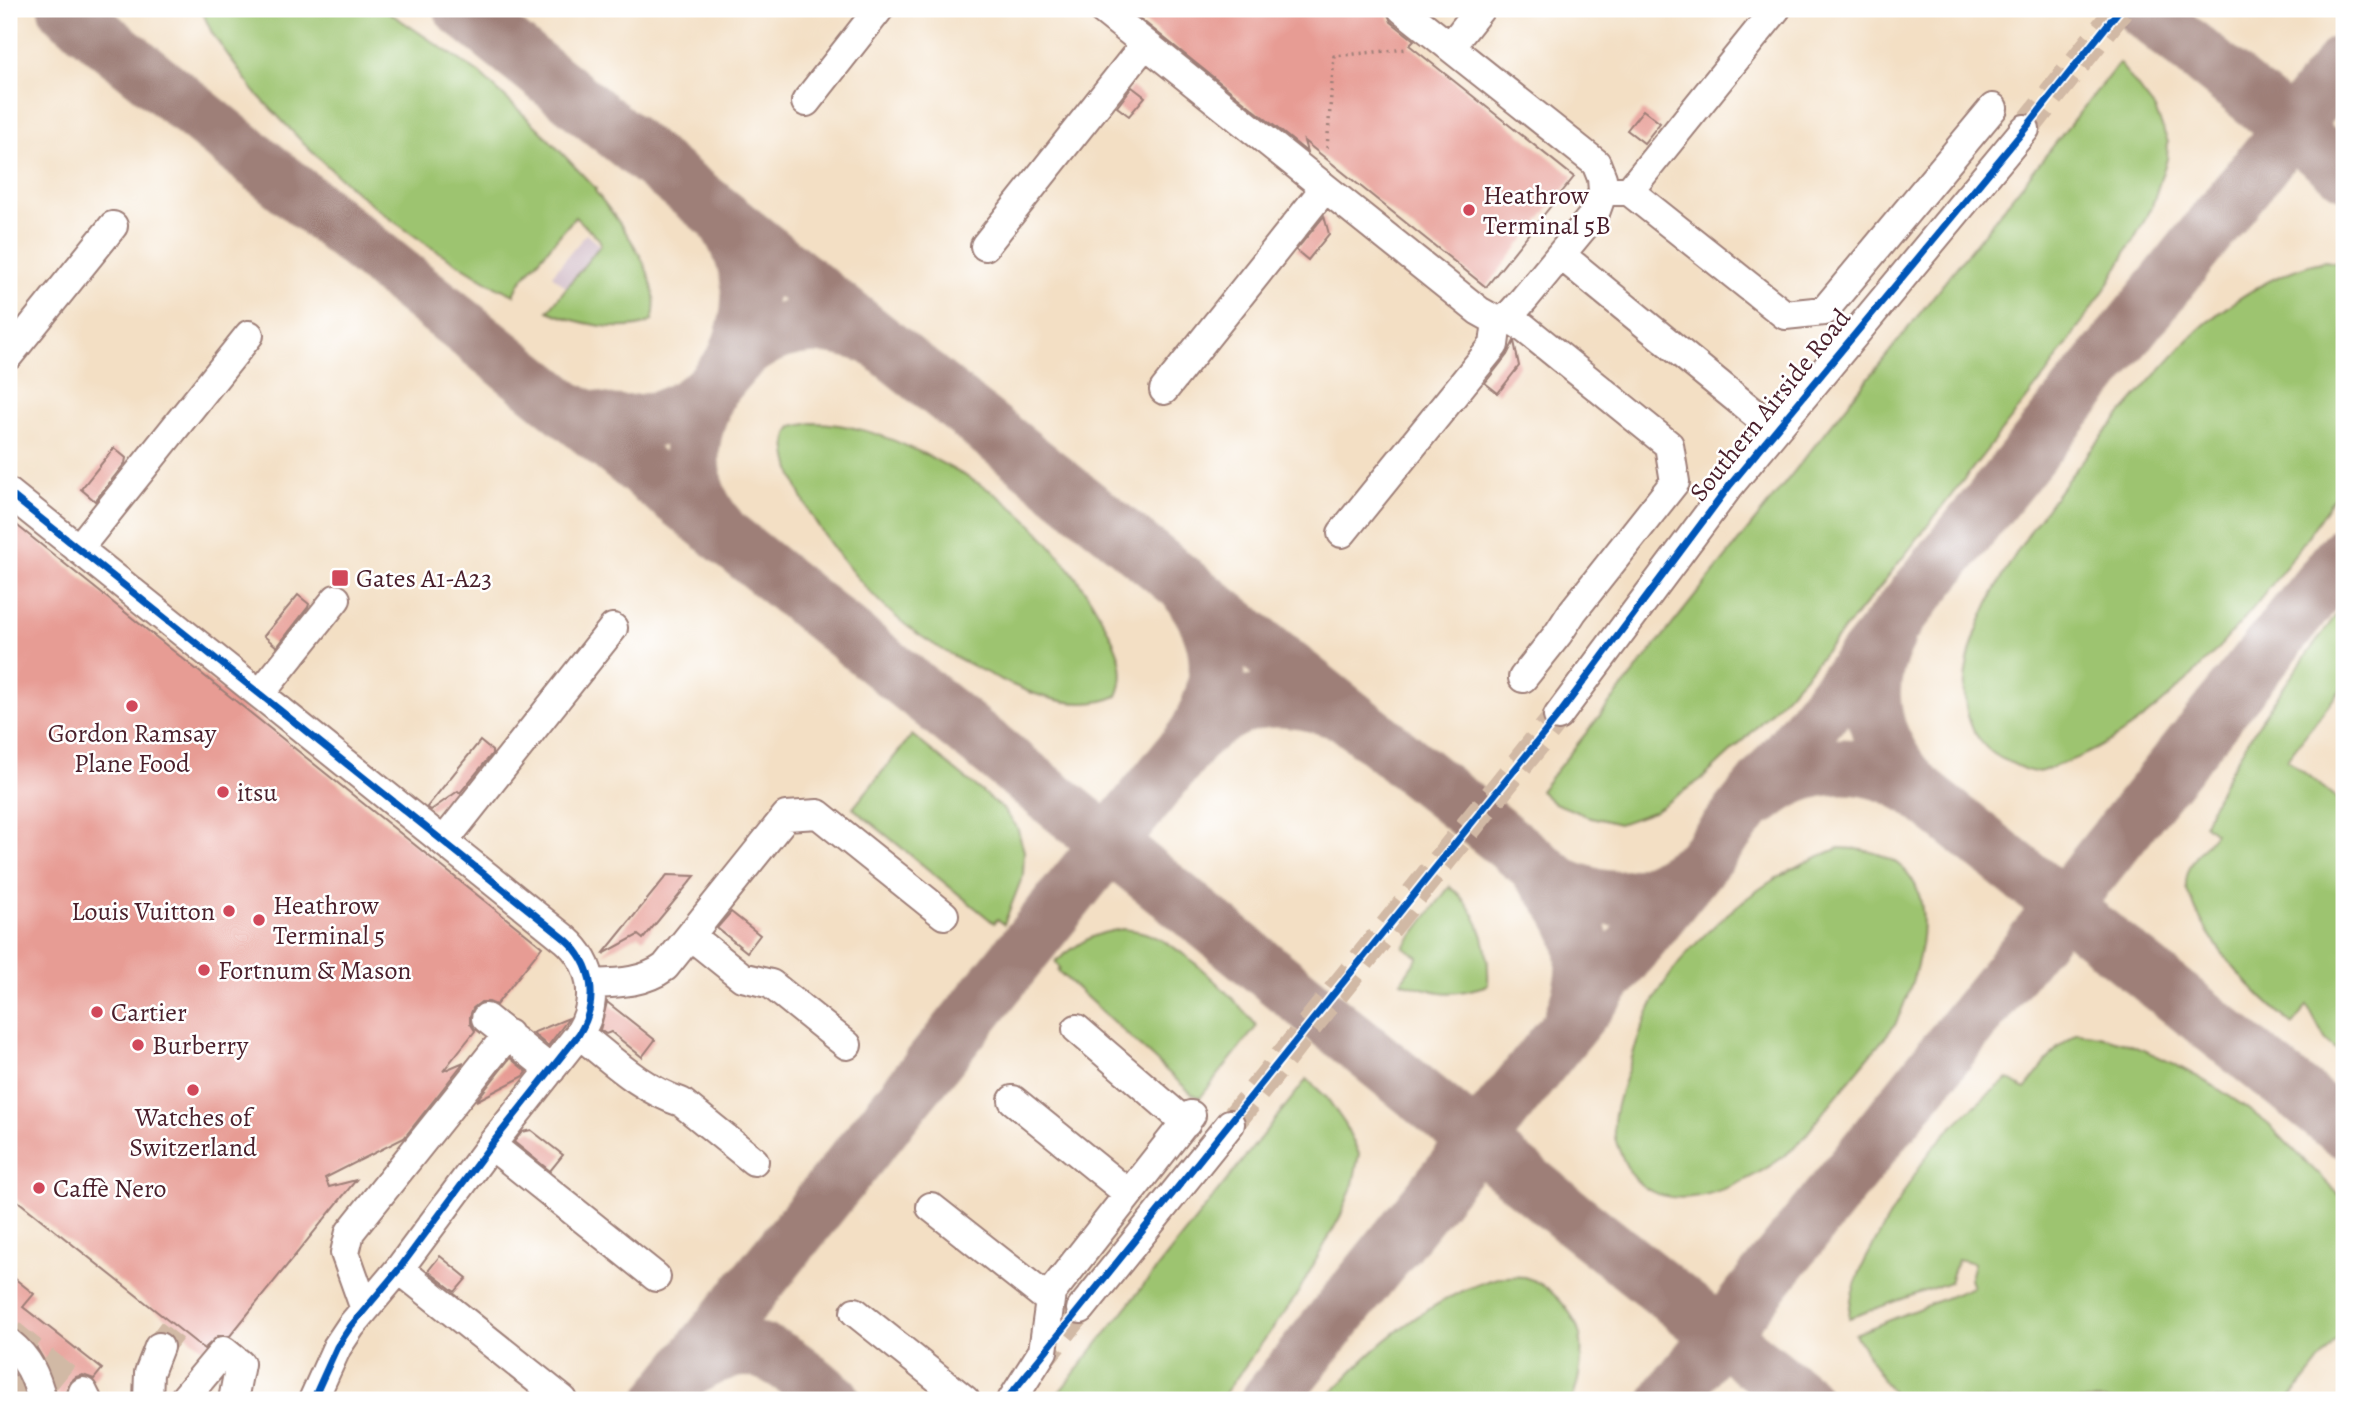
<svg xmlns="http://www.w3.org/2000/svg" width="2353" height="1409" viewBox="0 0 2353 1409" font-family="Alegreya,serif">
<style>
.industrial{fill:#d2bdc8}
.green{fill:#9dc46f;stroke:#74724d;stroke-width:2}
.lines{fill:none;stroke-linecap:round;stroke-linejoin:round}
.taxiway{stroke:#9e7f78;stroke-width:56}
.building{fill:#e79c94}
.minor-tunnel{stroke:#d1b9a5;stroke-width:28;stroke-dasharray:28 14;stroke-linecap:butt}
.minor-casing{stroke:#9e7f78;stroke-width:32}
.path{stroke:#9e7f78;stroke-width:3.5;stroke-dasharray:2 5;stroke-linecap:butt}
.minor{stroke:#fff;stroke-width:28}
.cycleway-casing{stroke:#fff;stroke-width:11}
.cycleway{stroke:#0057b8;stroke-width:7}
.poi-dot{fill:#d1495b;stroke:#fff;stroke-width:2.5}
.labels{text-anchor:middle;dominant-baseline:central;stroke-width:5;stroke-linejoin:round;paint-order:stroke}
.poi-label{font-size:26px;fill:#4a1f2b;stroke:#fff;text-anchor:start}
.street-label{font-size:26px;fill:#4a1f2b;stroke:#fff}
</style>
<rect width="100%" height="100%" fill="#fff"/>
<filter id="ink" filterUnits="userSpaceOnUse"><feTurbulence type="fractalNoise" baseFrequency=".0143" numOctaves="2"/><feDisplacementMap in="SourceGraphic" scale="14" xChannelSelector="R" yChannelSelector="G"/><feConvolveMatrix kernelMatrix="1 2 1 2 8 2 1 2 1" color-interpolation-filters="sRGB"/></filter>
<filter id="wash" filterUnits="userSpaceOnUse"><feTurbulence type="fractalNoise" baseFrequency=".00686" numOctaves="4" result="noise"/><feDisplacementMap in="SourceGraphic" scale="28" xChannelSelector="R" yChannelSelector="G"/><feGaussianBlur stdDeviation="1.57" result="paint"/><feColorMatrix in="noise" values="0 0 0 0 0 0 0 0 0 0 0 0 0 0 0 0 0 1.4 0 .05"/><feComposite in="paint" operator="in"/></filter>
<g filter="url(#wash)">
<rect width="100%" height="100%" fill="#f3dfc4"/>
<path class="industrial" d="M586,234L600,246L566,287L552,275Z"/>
<path class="green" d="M201,9H384L479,73L538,128L596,189L595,191C619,221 666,279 652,321C625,335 575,323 548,311L601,244L599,239L575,217L520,282L514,295L491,284L429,246L389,218L348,185L309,149L254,91L212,33Z
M2119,63L2155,109L2168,142L2167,159L2151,209L2107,286L2047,373L1875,593L1803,678L1748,736L1703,778L1653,812L1619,824L1587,816L1552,802L1540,791Z
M2325,261L2344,264V481C2287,574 2169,729 2063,763C2055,766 2043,772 2036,772C2027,772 2016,765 2009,762C1985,753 1970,732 1966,707C1950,614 2080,460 2139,394C2160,370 2181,345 2205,324C2240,295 2281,270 2325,261Z
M812,423C852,423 889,437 924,454C949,467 975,480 998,496C1037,523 1078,575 1101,617C1114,642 1130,668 1117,696C1082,712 1037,697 1004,681C973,667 943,652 915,632C869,599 809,526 792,473C788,459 782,439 792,427Z
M2344,604V685L2287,759L2344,804V1057L2325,1039L2307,1005L2293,1025C2252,992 2211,948 2191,899C2189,895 2185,889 2186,884C2186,864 2204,847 2215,833L2204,824C2238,744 2293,674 2344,604Z
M912,735L1002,808L1017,827L1024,851L1023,875L1004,924L997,919L994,923L853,808Z
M1839,848C1953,850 1928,953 1895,1025C1871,1054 1848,1082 1824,1111C1815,1123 1805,1138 1794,1148C1755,1182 1661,1230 1627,1167C1622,1157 1615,1144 1614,1132C1612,1115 1622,1087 1628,1070C1635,1047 1643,1023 1654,1001C1682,947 1746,892 1800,865C1813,858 1826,854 1839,848Z
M1450,886C1480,912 1490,947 1488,985C1449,998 1439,993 1401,982L1418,957L1404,947Z
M1123,929C1130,930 1138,931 1145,933C1182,944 1232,996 1257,1026L1200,1098L1192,1094L1058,971L1060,968L1055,962C1079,943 1091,933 1123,929Z
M2077,1033C2135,1036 2218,1085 2264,1121C2274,1128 2282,1139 2291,1147C2309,1165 2327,1182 2344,1200V1330L2289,1400H1899L1884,1382L1855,1334L1973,1287L1970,1278L1974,1263L1958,1259L1950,1282L1849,1318C1850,1278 1874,1245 1893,1211C1905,1191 1916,1170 1930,1152C1950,1126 1982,1098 2008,1079L2025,1089L2058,1047Z
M1307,1079L1327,1098L1345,1124L1359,1154L1353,1184L1341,1215L1295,1298L1220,1400H1053Z
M1501,1277C1508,1277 1517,1276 1524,1277C1548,1283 1574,1311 1580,1335C1584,1353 1579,1383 1572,1400H1326C1372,1346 1432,1296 1501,1277Z"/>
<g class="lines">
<path class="taxiway" d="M66,9L1192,910L1571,1217L1803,1400
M462,9L1558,883C1609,907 1645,904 1691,870
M2142,9L2344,171
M722,217C755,265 757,308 734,360
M712,387C686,435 681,485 719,529
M571,411C619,433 671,425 710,389C725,374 735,355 754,344C792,320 832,322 872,337
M1887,638C1858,695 1876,746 1917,790L2344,1130
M1195,736C1242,695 1280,691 1338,711
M1760,797C1795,767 1845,758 1888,775C1898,779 1908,785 1917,790
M1539,871C1583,922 1597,958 1570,1023
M687,1371C754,1326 780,1357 833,1400
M663,1400L1195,736C1224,685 1226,641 1189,592
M1269,1400L2344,62
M1668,1400L2344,555"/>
</g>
<g id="blocks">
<path class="building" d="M1128,9H1386L1391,22L1414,40L1409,45L1574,177L1486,287L1304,141L1307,152Z
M1132,87L1145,97L1129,116L1117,107Z
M1643,110L1660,123L1644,143L1627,130Z
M1324,216L1329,234L1308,260L1296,250Z
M1514,341L1519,366L1498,393L1485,383L1507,355Z
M114,448L126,458L125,463L95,501L81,489Z
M9,519L542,947L496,1005L489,1002H481L473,1008L470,1016V1023L475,1031L443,1071L464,1062L404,1138L325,1178L329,1187L356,1180L230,1336H218L204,1349L9,1194Z
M298,595L309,604L308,607L277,647L264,636Z
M480,741L492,751V754L460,793L458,791L431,810L427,807Z
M667,875L695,876L643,939L638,935L603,954Z
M731,912L760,935L747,952L717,928Z
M607,1002L655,1040L642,1057L611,1032L606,1034L600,1030Z
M569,1018L548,1046L532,1033Z
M510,1058L527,1072L524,1076L476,1101Z
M531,1130L563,1155L550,1171L514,1142L522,1132Z
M440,1256L467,1278L455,1292L428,1271Z
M9,1274L34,1294L23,1307L102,1369L94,1379L83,1375L76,1377L70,1382L66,1392L69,1400H58L50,1370L35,1345L20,1330L9,1327Z
M9,1366L19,1382L25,1400H9Z"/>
</g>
</g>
<g filter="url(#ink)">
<use href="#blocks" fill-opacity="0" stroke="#9e7f78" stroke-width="2"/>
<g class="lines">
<path class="minor-tunnel" d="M2025,129L2120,9
M1230,1124L1558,716
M11,1334L83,1392
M159,1347L172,1330
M1036,1364L1081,1309
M9,1384L29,1400"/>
<g class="minor-casing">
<path id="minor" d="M1102,9L1479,311L1497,321L1508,317L1524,299L1595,213L1603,191L1602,178L1596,163L1402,9
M1450,47L1480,9
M806,102L879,9
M1603,191H1629L1785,315L1824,311L1993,108
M1629,191L1776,9
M985,246L1145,44
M1561,255L1775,430
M1508,317L1523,327L1669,445L1675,482L1573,611L1558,634L1523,678
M9,355L113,226
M1164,390L1325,188
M9,493L565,939C594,964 599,1002 579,1034L491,1145L399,1269L351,1326L337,1347L313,1400
M1342,533L1494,345L1497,321
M78,549L249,335
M260,694L336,599
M1558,716L1730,485L2025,129
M444,841L613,628
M691,936L742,977L771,984L847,1045
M591,984C618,983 643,983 665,967L786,816L818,814L944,915
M486,1018L551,1070
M1077,1029L1186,1123
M579,1034C611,1059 641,1089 681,1102L754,1161
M1013,1100L1129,1194
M491,1145L656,1277
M931,1207L1049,1300
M399,1269L563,1400
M365,1309L345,1253L350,1232L508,1034
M1081,1309L1230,1124
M855,1312L965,1400
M9,1343C29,1359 36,1376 42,1400
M83,1392L87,1400
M148,1400L149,1373L159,1347
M183,1400L224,1351L240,1364L233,1400
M1012,1400L1043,1351L1051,1293L1191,1115"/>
</g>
<path class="path" d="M1327,148L1334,56L1407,49"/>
<use href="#minor" class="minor"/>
<g class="cycleway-casing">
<path id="cycleway" d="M9,493L565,939C594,964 599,1002 579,1034L491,1145L399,1269L351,1326L337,1347L313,1400
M1006,1400L1558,716L1730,485L2025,129L2120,9"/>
</g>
<use href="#cycleway" class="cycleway"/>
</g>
</g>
<g class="poi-dot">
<circle cx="1469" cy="210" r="7"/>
<rect x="331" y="569" width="18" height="18" rx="3.5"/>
<circle cx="132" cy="706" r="7"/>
<circle cx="223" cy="792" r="7"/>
<circle cx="229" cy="911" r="7"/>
<circle cx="259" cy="920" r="7"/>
<circle cx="204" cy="970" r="7"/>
<circle cx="97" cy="1012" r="7"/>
<circle cx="138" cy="1045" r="7"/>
<circle cx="193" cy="1090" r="7"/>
<circle cx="39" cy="1188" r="7"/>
</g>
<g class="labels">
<g class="poi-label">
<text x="1483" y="195">Heathrow<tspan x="1483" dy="30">Terminal 5B</tspan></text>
<text x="356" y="578">Gates A1-A23</text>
<text x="132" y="733" text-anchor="middle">Gordon Ramsay<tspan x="132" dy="30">Plane Food</tspan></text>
<text x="237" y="792">itsu</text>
<text x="273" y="905">Heathrow<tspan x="273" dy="30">Terminal 5</tspan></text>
<text x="215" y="911" text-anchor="end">Louis Vuitton</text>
<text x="218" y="970">Fortnum &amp; Mason</text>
<text x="111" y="1012">Cartier</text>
<text x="152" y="1045">Burberry</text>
<text x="193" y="1117" text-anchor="middle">Watches of<tspan x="193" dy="30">Switzerland</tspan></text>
<text x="53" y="1188">Caffè Nero</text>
</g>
<g class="street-label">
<text transform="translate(1770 405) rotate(-51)">Southern Airside Road</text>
</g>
</g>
<rect width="2353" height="1409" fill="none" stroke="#fff" stroke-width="35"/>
</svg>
